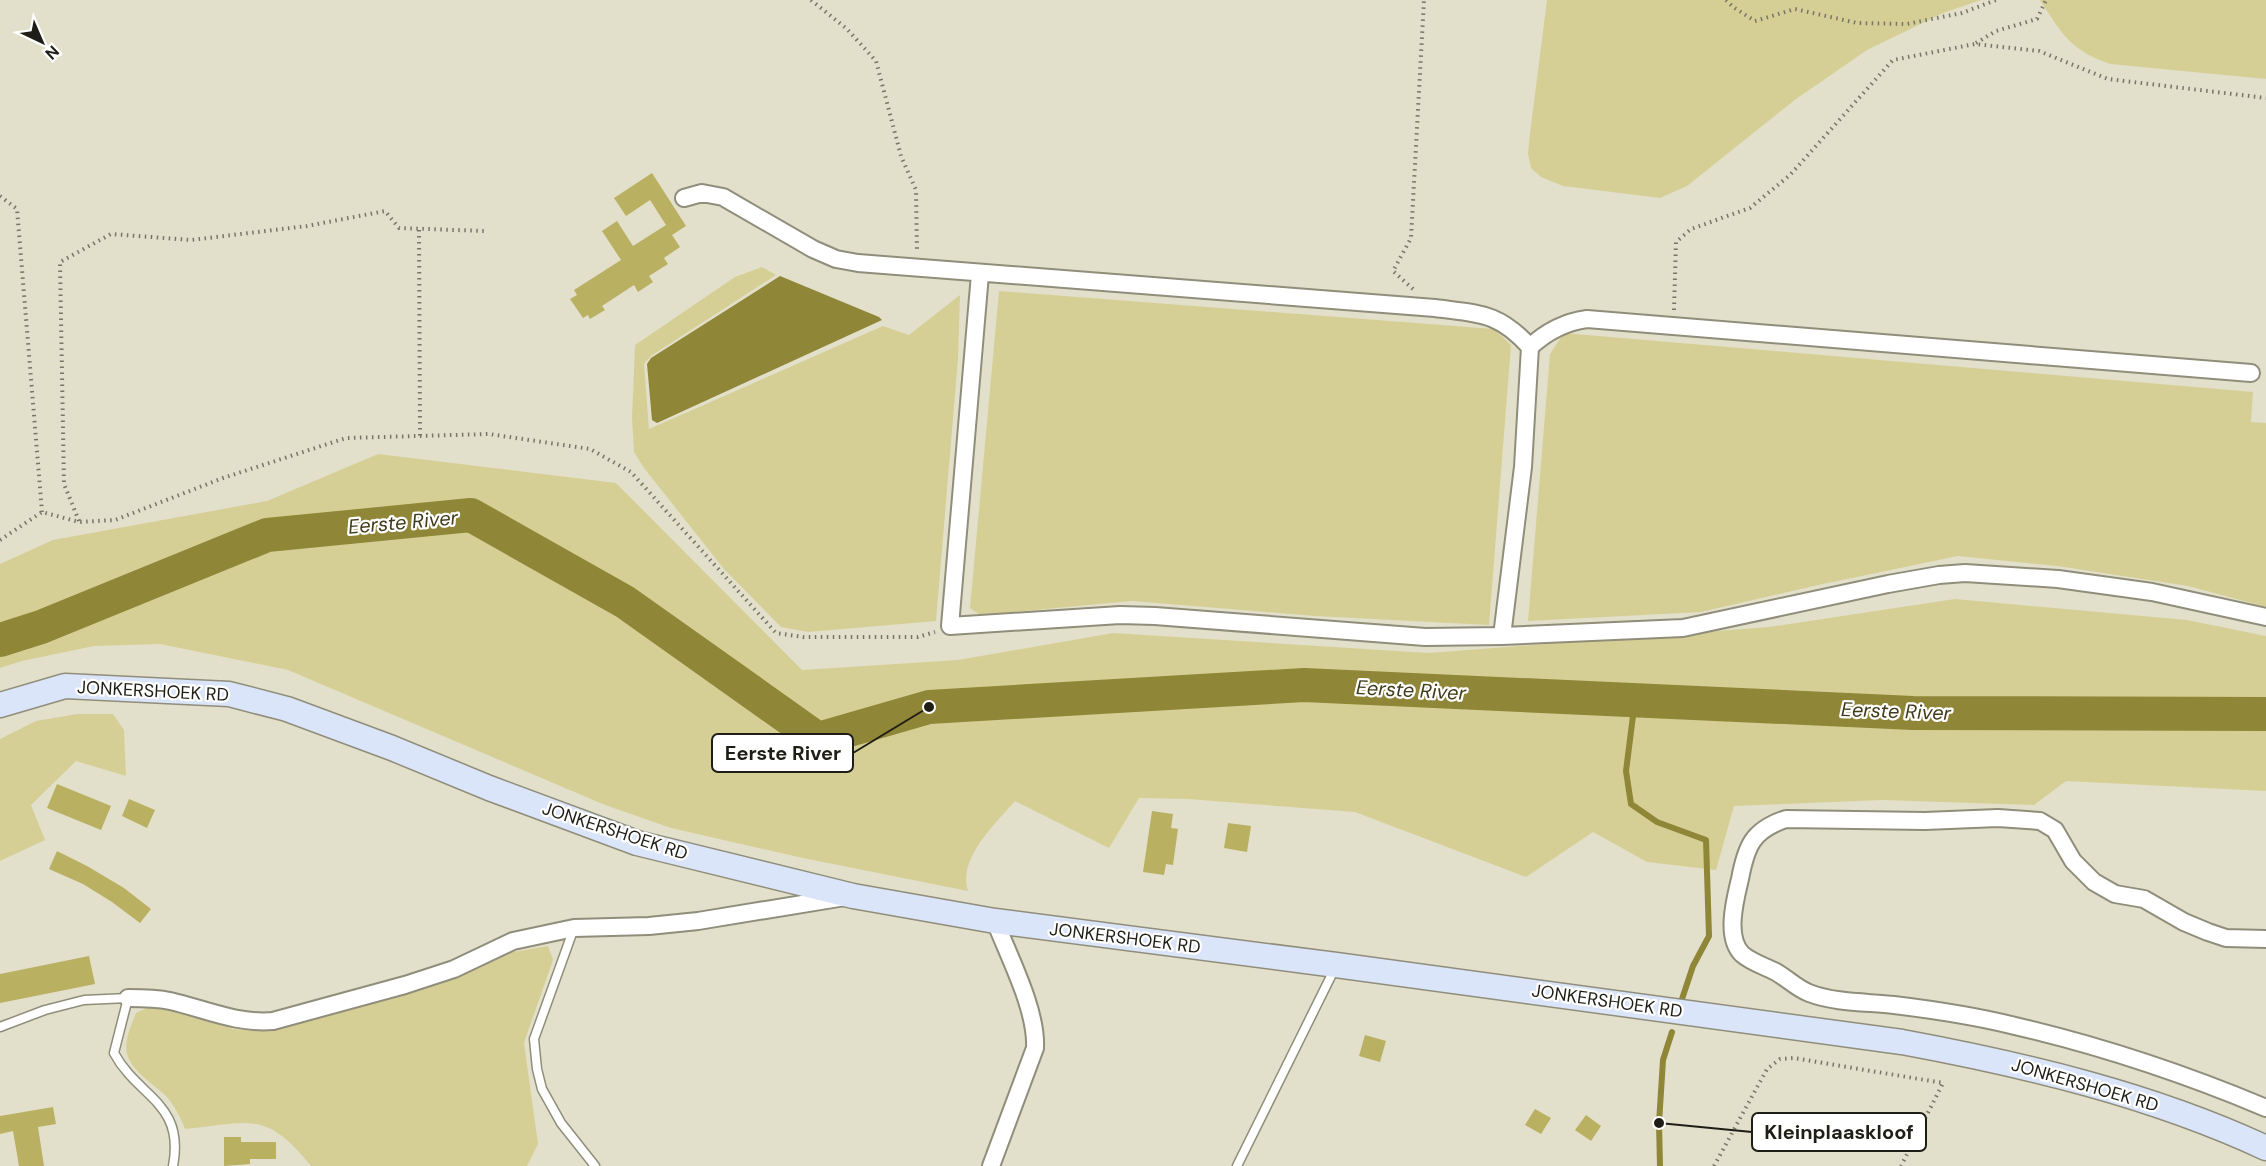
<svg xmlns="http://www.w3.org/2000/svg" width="2266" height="1166" viewBox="0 0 2266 1166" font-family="'DM Sans',sans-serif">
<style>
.green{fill:#d6cf95}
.water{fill:#908638}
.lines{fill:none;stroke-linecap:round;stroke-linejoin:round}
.stream{stroke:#908638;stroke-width:6}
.river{stroke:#908638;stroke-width:34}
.building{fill:#bab062}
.lane-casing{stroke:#908d7a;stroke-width:11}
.street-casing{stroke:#908d7a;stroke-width:20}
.secondary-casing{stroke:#908d7a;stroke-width:27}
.path{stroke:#777568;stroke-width:4;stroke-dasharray:1.5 4.5;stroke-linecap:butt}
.lane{stroke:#fff;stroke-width:8}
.street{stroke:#fff;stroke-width:16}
.secondary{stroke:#dae5f9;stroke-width:24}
.labels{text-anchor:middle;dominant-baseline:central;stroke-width:4.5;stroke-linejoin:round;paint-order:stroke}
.street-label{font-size:18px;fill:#1f1e16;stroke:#fff}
.water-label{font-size:20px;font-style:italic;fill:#413c1a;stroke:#fff}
.leader{fill:none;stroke:#1f1e16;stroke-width:2}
.callout-dot{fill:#1f1e16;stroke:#fff;stroke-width:2}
.callout{fill:#fff;stroke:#1f1e16;stroke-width:2}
.callout-label{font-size:20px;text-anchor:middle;font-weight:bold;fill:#1f1e16}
</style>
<rect width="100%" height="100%" fill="#e2e0cb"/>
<path class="green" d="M1547,0H1981L1943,13L1867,50L1796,99L1687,186L1660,198L1563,186L1541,177L1531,168L1528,154L1530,133Z
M2040,0H2266V79L2110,64C2070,50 2062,34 2040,0Z
M762,267L776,275L651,356L644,364L649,429L883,326L909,335L960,295L958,359L936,621L808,632L781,627L724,569L644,468L634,452L632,418L635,345L735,277Z
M999,291L1494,329L1511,345L1489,625L1315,616L1132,601L980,615L970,608Z
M1564,333L2253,392L2251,422L2266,423V607L2188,586L2057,566L1958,556L1823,584L1701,612L1528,621L1550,354Z
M378,454L616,483L802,670L958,660L1113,633L1429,653L1769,627L1955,599L2187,620L2266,636V791L2066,781L2034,805L1882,800L1734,806L1716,870L1647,862L1593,832L1526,877L1355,812L1188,799L1139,798L1109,848L1015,801C996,823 957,859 968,891L803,858L671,828L605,805L288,670L160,644L94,646L22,661L0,668V564L53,540L267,501Z
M77,714H113L124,730L126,776L76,761L31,805L45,840L0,861V739L36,721Z
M548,946L553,960L524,1043L538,1144L527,1166H311C265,1109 250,1123 185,1129C180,1116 175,1107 166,1096C154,1084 132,1072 127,1054C124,1040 131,1026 136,1013L149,1007L188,1015L233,1029L261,1031L387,1000L460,977L513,952Z"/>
<path class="water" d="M780,276L879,317L882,320L657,423L652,420L647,364L651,358Z"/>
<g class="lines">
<path class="stream" d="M1635,700L1626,771L1631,804L1657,822L1706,840L1709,936L1693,966L1682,999
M1660,1166L1659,1123L1663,1060L1672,1032"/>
<path class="river" d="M0,640L41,627L267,535L471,515L625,602L818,739L929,707L1304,685L1913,713L2266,714"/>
</g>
<path class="building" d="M652,173L686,226L672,235L680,247L664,258L668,264L649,276L653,282L638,292L634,285L602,306L605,310L590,319L588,315L583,318L570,299L577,295L574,290L621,260L602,231L617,221L633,246L666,225L650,200L626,216L614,198Z
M57,784L111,806L101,830L47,808Z
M129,799L155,810L147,828L122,816Z
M1152,811L1173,814L1171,828L1178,829L1173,865L1166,864L1164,875L1143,872Z
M1228,823L1251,826L1247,852L1224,848Z
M57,851L87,866L124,888L151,909L140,923L112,902L83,884L49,869Z
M89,956L95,984L0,1003V974Z
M1365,1035L1386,1041L1380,1062L1359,1056Z
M53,1107L56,1124L38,1127L44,1166H19L13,1131L0,1134V1116Z
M1535,1109L1551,1118L1541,1134L1525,1125Z
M1586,1115L1601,1126L1591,1141L1575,1130Z
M224,1137H241V1142H276V1159H250V1164L224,1166Z"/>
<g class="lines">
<g class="lane-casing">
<path id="lane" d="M574,928L534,1039L537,1069L542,1089L561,1123L595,1166
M0,1027L45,1010L84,1000L128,998L114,1053C138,1098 185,1102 173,1166
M1237,1166L1335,968"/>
</g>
<g class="street-casing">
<path id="street" d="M684,198L702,193L723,197L813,249L836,259L858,263L1435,308C1480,314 1498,312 1530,347L1523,467L1502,636
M980,274L950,626L1120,615L1155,616L1425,637L1502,636L1683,628L1888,584L1939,575L1965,573L2058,579L2152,592L2266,617
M1530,347C1546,332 1565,322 1587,319L2251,373
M2266,939L2226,938L2208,932L2184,922L2144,899L2115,894L2094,882L2073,861L2055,830L2040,821L1998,818L1925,821L1786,819C1752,830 1746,847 1740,879C1735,900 1725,937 1742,954C1751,962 1764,966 1774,971C1786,977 1796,988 1809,993C1835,1003 1867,1002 1894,1005C1935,1010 1975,1016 2015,1026C2101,1046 2185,1074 2266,1108
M128,998C141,998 156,998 170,1001C205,1009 236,1024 273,1021L405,985L454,969L513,941L574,928L649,926L698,921L845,897
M991,1166L1035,1048C1037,1010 1009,957 995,921"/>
</g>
<g class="secondary-casing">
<path id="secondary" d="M0,705L65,686L229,694L287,709L392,748L489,788L637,843L853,896L995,921L1336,965L1902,1042C2026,1065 2152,1095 2266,1148"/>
</g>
<path class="path" d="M811,0L847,29L876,61L901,156L916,190L917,251
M1726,0L1733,7L1755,21L1795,9L1857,23L1907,24L1962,13L1996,0
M1976,43L1996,31L2037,19L2046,0
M0,196L17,209L42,512
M419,230L420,436
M1413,289L1393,271L1411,238L1424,0
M1674,310L1676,242L1691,229L1750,208L1790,175L1893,60L1975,44L2039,51L2108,79L2266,98
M79,521L64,484L60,262L111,234L191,240L307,226L385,211L399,228L484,231
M0,540L42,512L79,522L115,520L223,478L346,438L489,434L590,449L631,472L776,633L803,637H918L935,632
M1714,1166L1767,1069L1780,1059L1794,1058L1943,1083L1901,1166"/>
<use href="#lane" class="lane"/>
<use href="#street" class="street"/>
<use href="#secondary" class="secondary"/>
</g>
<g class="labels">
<g class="street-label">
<text transform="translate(153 691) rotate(3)">JONKERSHOEK RD</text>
<text transform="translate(615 831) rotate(18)">JONKERSHOEK RD</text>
<text transform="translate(1125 938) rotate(7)">JONKERSHOEK RD</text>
<text transform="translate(1607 1001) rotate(8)">JONKERSHOEK RD</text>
<text transform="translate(2085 1085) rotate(16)">JONKERSHOEK RD</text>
</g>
<g class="water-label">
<text transform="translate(403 522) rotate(-5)">Eerste River</text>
<text transform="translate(1411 690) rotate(3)">Eerste River</text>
<text transform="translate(1896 711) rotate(2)">Eerste River</text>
</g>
</g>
<path class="leader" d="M929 707L853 753M1659 1123L1752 1132"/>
<g class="callout-dot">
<circle cx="929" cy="707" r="6"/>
<circle cx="1659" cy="1123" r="6"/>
</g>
<g class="callout">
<rect x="712" y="734" width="141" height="38" rx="6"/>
<rect x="1752" y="1113" width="174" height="38" rx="6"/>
</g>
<g class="callout-label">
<text x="783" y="760">Eerste River</text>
<text x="1839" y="1139">Kleinplaaskloof</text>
</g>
<g transform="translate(42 42) rotate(136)" stroke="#ffffff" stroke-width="4.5" paint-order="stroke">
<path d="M0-4.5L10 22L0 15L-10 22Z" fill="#1f1e16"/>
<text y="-9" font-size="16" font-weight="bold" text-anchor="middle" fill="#1f1e16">N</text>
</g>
</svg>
